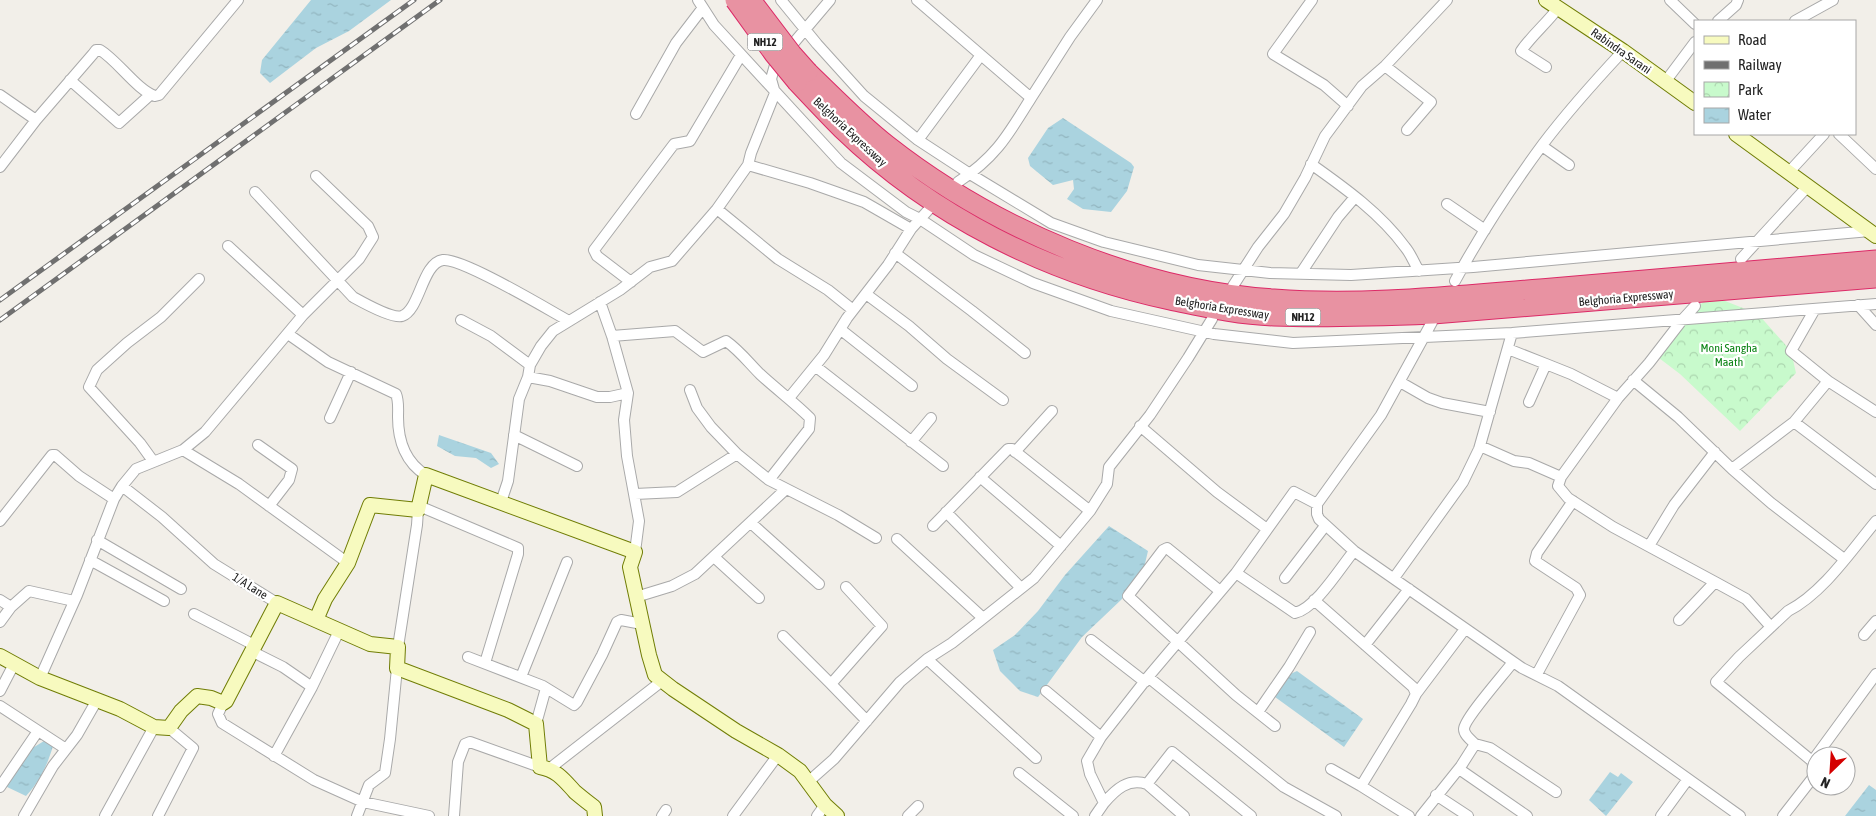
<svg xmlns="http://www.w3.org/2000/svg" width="1876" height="816" viewBox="0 0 1876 816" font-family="'Asap Condensed',sans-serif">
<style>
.park{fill:url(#park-crowns)}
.water{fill:url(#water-ripples)}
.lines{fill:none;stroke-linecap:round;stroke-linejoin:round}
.street-casing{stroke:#a9a9a9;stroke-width:12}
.secondary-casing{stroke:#707d05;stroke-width:16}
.highway-casing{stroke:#dc2a67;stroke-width:21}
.street{stroke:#fff;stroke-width:10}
.secondary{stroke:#f7fabf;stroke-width:14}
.highway{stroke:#e892a2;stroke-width:19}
.rail-casing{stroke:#707070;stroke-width:5}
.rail{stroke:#fff;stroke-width:3;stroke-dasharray:9;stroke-linecap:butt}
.highway-bridge-casing{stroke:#dc2a67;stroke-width:21;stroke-linecap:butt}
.highway-bridge{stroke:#e892a2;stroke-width:19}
.labels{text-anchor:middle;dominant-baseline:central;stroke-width:4.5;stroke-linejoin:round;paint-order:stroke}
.shield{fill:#fff;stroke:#646464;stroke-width:1}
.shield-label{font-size:11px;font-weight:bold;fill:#222}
.street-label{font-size:12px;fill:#222;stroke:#fff}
.park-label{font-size:12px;fill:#0c8416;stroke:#fff}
</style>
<defs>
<pattern id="park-crowns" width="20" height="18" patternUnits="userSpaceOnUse" patternTransform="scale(1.25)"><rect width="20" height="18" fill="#c8facc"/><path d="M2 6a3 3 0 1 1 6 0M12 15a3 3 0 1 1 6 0" fill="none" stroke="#acd6af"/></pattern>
<pattern id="water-ripples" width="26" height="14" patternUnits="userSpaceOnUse" patternTransform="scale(1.25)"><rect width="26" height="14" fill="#aad3df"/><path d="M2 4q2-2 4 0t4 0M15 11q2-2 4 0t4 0" fill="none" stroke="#92b5bf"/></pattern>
</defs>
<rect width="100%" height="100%" fill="#f2efe9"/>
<path class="park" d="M1710,295L1758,314L1791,351L1796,373L1740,431L1680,374L1655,355L1686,319Z"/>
<path class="water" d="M311,0H391L349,31L316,48L270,83L260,73L262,60Z
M1063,118L1131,163L1134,167L1127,191L1111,212L1083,209L1067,199L1074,189L1073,180L1053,185L1030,166L1028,158L1048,128Z
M439,435L491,453L499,464L491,468L476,458L455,456L437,446Z
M1109,526L1148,551L1143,572L1122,599L1082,637L1038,697L1020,691L1000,671L993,650L1015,635L1038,611L1065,575Z
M1297,671L1363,719L1344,747L1275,697L1288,675Z
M44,741L53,746C47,766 40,781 26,796L5,786L31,749Z
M1610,772L1618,777L1621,773L1633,782L1606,816L1589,800Z
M1869,785L1876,790V816H1845Z"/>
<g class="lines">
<g class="street-casing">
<path id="street" d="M698,0L714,25L841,163L906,212L920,219L974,255L1033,283L1111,311L1214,334L1293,343L1512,333L1876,304
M781,0L817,44L864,96L918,140L970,174L1051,223L1104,242L1198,265L1270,273L1351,275L1473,267L1870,231
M917,0L1031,98C1008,135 996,157 958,182
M1312,0L1273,54L1324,85L1348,106
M1670,0L1695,24
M1718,21L1736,5L1738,0
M1795,21L1833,0
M1385,66L1431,102L1407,130
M1546,67L1521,51C1532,35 1547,23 1558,8
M70,80L119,123L150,95
M1665,82L1695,42
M0,95L36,120L93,54L96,50H100C118,61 137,90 155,96L159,95L238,0
M1031,98L1070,37L1097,0
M636,114L676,43L702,9
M1839,134L1876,169
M918,140L981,55
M1542,146L1569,165
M1311,164C1345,188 1381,214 1405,247C1411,254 1414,263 1419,271
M748,165L810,183L864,202L911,229
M0,167L36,120
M1789,172L1824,134
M255,192L353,297C362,302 392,319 402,316C420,310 422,263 443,260C463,258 547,309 569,321
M1447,204L1485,230
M717,209L778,259L828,290L853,310
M228,246L303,315
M895,253L972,311L1025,353
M1741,259L1808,186
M1301,273L1338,217L1355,197
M1455,281C1480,235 1512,186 1543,144C1568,111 1595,81 1623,51
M631,282L597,256L594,250L674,144L690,141L741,55
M1233,286L1258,247L1284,214L1305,178L1325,136L1362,86L1385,66L1447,0
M866,294L909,326L947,359L1003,400
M600,302L612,336L628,393L624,420L627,456L639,521L635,552
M1858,305L1876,325
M1815,309L1791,351L1828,381L1794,422L1876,484
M461,320L491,336L530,365
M840,329L912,386
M288,334L328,362L396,394C399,401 398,410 398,417C398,441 406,463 426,475
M612,336L675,331L703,352L726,341C739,350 749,363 760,374C776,389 794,402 810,418L809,429L769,480
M1508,349L1546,364
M815,366L943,466
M528,377L550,381L597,397H610L628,393
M1633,380L1678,417L1732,469L1771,503L1844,559
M1828,381L1876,412
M1400,382L1428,398L1442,403L1490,412
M690,390L697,408L711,427L737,454L769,480L838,515L876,538
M789,398L824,355L847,318L888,265L911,229L931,207
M1529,402L1546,364L1571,374L1618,398
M330,418L351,372
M1140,426L1217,492L1267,529
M514,435L577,466
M911,442L931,418
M258,445L292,469L289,480L269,506
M1480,446L1514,461L1529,463L1561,477
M183,450L239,484L348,563
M1015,452L1052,411
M153,461L140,443L89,387L97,370L127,343L161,317L199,279
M1732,469L1794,422
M980,477L1061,546
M122,486L162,517L214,564L277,603
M635,494L677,492L737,454
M501,502L508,481L519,399L528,377L530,365L541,346L553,331L620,290L650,267L672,261L717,209L748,165L751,153L775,93L771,79L775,65L830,0
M1317,504V514L1319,519L1354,551L1522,668L1558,686L1740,816
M419,506L518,548V554L485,663
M946,512L1021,588
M0,521L52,455H55L79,476L114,499
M751,523L819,584
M933,526L1008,449H1012L1090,511
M897,539L983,618
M97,540L181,589
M1649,546L1674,505L1715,452
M714,557L759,598
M90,560L164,601
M1236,573L1295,613C1316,608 1340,568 1354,551
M1285,578L1325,526
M1394,578L1463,482L1479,449L1512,333
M1715,582L1746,599L1771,627
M846,587L882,626L831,684L867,721
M1220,591L1167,548L1163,550L1128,596L1236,695L1275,726
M636,597L672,586L695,574L786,489
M0,600L11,607L0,622
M1314,600L1413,687L1416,694L1411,704L1361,786L1409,816
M11,607L29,591L74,601
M194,614L256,646
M1679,620L1715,582L1613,527L1568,498L1558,486L1561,477L1618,398L1649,363L1683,319L1695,306
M1864,635L1876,621
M783,636L831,684
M1091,640L1145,682
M1365,645L1409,589
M398,647L417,525L418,510
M253,652L283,667L312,687
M468,657L543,686L574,705L577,702L602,655L617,622L621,620L642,624
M927,659L1036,758
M1537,674L1580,595L1576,588L1535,561L1537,553L1573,501
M521,677L567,562
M1148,677L1284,787L1336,816
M40,678L77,595L114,499L122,486L136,469L183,450L205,432L303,315L359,259L373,237L368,226L316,176
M0,691L14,664
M1046,691L1101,737
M1416,694L1465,629
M223,703L218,714L222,723L314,780L363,802L429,816
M0,706L66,749
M1258,712L1289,667L1310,632
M536,724L546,688
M1475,744C1471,740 1464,735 1464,729C1464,719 1505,673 1513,662
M274,756L312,687L339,631
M1816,756L1876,674
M1812,761L1716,682L1739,657L1788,611C1823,593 1851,551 1876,521
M549,769L662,681
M1331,769L1361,786
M1459,769L1527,816
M1019,773L1073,816
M808,782L834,759L900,682L927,659L952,643L1034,578L1090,511L1107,484L1109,467L1150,415L1188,358L1212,319
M1147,784L1172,752L1251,816
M0,787L38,731
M1436,795L1468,816
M1104,803C1116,789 1128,778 1147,784L1184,816
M24,816L53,766L77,735L97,700
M105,816L154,727
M158,816L193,748L169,728
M357,816L369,785L385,773L390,739L397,668
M454,816L458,762L465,744L470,742L540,767
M662,816L666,810
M733,816L778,755
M817,816L825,805
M908,816L918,806
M1095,816L1104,803L1090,774L1087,761L1101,737L1148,677L1236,573L1294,492L1317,504L1381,415L1432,322
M1421,816L1461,766L1475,744L1490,748L1556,792
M1661,816L1688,779
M1783,816L1815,775L1812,761L1815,757"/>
</g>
<g class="secondary-casing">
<path id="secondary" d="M1546,0L1623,51L1695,103
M1736,134L1876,236
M316,620L325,599L348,563L370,505L418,510L426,475L635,552L630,567L649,655L655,675L673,689L736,731L778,755L800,771L825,805L837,816
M0,656L40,678L120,709L154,727L169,728L181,711L197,696L211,698L223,703L226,701L277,603L370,644L398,647L397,668L508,710L536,724L540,767C557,770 564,780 575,792C581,797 587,802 594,807L595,816"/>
</g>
<g class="highway-casing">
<path id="highway" d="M808,72C834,97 859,123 887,145C994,229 1137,290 1274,299C1366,306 1460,295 1552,288C1660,279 1768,270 1876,260
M797,82C812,98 827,114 842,129C932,216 1048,274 1170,300C1204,307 1239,315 1274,316C1327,318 1380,316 1433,314L1876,278"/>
</g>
<use href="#street" class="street"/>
<use href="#secondary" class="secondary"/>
<use href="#highway" class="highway"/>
<g class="rail-casing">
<path id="rail" d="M0,300L414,0
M0,320L440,0"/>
</g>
<use href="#rail" class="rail"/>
<g class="highway-bridge-casing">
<path id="highway-bridge" d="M735,0L774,54L797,82
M751,0L792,54L808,72"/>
</g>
<use href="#highway-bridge" class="highway-bridge"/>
</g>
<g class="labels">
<g class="shield">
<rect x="747.5" y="33.5" width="35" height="17" rx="4"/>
<rect x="1285.5" y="308.5" width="35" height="17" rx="4"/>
</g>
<g class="shield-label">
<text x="765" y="42">NH12</text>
<text x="1303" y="317">NH12</text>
</g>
<g class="street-label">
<text transform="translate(1621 51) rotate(35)">Rabindra Sarani</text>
<text transform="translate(850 132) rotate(43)">Belghoria Expressway</text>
<text transform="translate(1626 298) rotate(-5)">Belghoria Expressway</text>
<text transform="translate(1222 308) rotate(9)">Belghoria Expressway</text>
<text transform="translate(250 586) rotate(32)">1/A Lane</text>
</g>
<g class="park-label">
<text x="1729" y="348">Moni Sangha<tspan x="1729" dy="14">Maath</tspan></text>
</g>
</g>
<rect x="1694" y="20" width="162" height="115" fill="#ffffff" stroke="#a7a7a7"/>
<rect x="1704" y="36" width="25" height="8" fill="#f7fabf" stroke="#a7a7a7"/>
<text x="1738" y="45" font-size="15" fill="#222222">Road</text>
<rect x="1704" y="61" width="25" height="8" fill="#707070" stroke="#a7a7a7"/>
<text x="1738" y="70" font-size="15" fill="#222222">Railway</text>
<rect x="1704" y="82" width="25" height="15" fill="url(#park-crowns)" stroke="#a7a7a7"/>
<text x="1738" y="95" font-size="15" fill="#222222">Park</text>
<rect x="1704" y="108" width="25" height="15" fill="url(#water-ripples)" stroke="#a7a7a7"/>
<text x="1738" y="120" font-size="15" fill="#222222">Water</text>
<g transform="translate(1831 771) rotate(205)"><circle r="24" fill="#ffffff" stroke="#a7a7a7"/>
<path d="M0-4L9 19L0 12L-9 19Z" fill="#d40000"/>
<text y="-8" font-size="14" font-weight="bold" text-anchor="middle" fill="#222222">N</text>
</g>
</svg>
